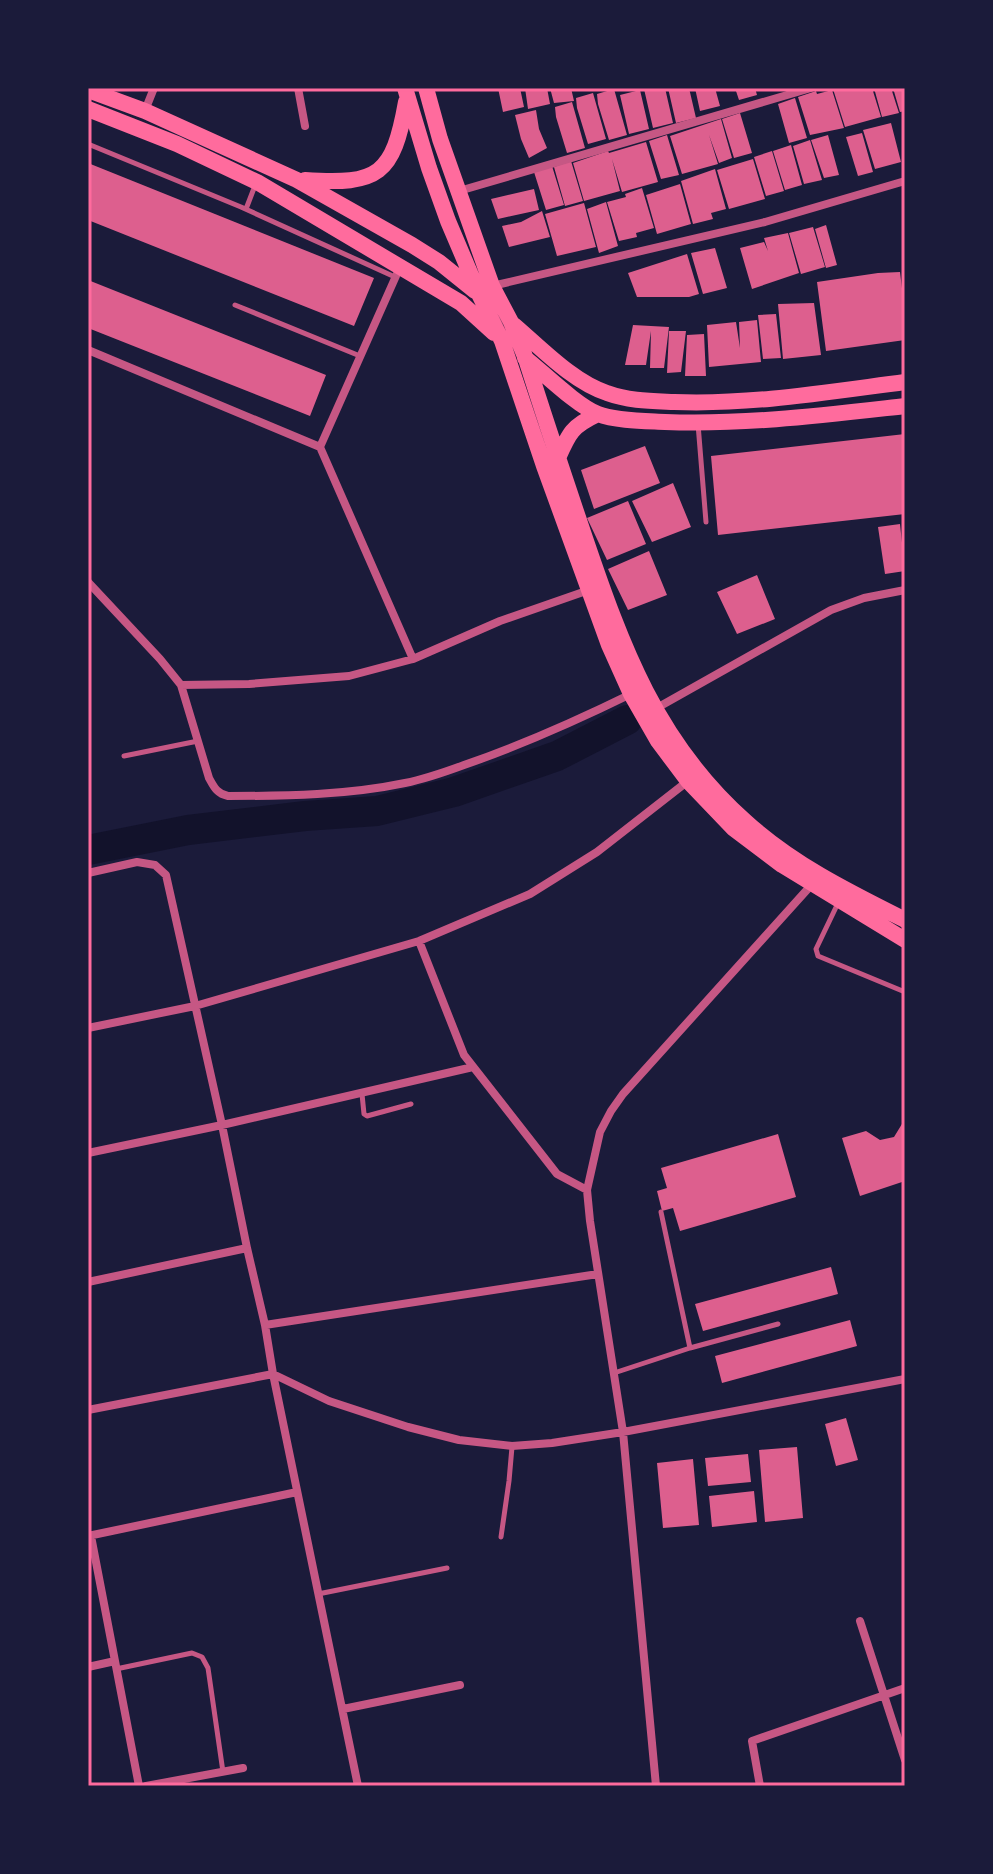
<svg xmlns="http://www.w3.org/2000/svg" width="993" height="1874" viewBox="0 0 993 1874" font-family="Commissioner,sans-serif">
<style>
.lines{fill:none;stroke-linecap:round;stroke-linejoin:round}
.river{stroke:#12122b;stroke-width:30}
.building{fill:#dd5f8e}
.service{stroke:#c65784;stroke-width:5}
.minor{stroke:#c65784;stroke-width:8}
.primary{stroke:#ff6b9d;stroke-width:16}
.neatline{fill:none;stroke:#ff6b9d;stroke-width:3}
</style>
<rect width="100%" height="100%" fill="#1b1b3a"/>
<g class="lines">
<path class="river" d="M88,850L188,830L305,816L377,811L454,792L557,756L627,720"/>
</g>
<path class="building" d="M498,88H520L524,107L503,112Z
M525,88H547L550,104L528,109Z
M550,88H571L574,101L554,103Z
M665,88L673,123L653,128L644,89Z
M668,88H689L696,118L676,123Z
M695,88H715L720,106L700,111Z
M735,88H755L757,95L739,100Z
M836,88H872L881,117L845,127L833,89Z
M874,88H891L899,113L882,117Z
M893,88H905V111L900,112Z
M614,89L627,135L609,140L598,104L597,94Z
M640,90L649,129L629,134L620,95Z
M832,90L844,128L810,135L798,97L816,91L817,94Z
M593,93L606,139L588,144L577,108L576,98Z
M795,98L807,138L789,143L778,104Z
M572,102L585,148L567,153L556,117L555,107Z
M536,110L539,129L547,148L529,158L521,139L515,115Z
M740,113L752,153L734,158L722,119Z
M721,119L732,158L719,163L709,135L718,164L682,174L670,136Z
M891,123L901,162L875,169L863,130Z
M862,133L873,172L858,176L846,137Z
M667,135L679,175L661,179L649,141Z
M828,135L839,175L824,178L811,140Z
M810,140L822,180L804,184L793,146Z
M646,142L658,182L622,192L612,159L620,191L584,201L573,163L608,151L609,153Z
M791,145L802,185L785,190L773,151Z
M772,151L784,191L766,196L754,157Z
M753,159L765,199L729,209L717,170Z
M571,161L583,201L565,206L554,167Z
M88,163L374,278L354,326L88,220Z
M552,166L564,205L546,210L534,172Z
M715,169L726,209L711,213L713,219L693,224L681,181Z
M680,184L691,224L657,234L646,195Z
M642,188L654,228L636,233L637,237L619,241L607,202L626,197L625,194Z
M534,189L539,210L498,219L491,199Z
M606,202L618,246L599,253L587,209Z
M584,203L596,247L557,256L545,214Z
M542,211L550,237L509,247L502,226L521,222Z
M826,225L837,265L826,268L815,229Z
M813,227L825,267L801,274L789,233Z
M788,233L799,273L752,289L740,248L764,242L768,251L764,238Z
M715,248L727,288L703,294L691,253Z
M687,254L699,294L689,297H637L628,273Z
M900,272L905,313V340L826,351L817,282L878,273Z
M88,280L326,375L310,416L88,328Z
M814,303L821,355L783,359L778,304Z
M776,314L781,358L763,359L758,315Z
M757,320L761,362L709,367L707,325L736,322L740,348L739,322Z
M633,325L669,327L664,368H650L651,331L646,365H625Z
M669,331H686L681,372L667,373Z
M704,334L706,376H685L687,335Z
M905,434V514L718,535L711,456Z
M645,446L660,483L594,509L581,470Z
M673,483L691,527L652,542L632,501Z
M628,501L646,544L607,560L587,518Z
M900,524L905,571L885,574L878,527Z
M649,551L667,595L628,610L608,569Z
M757,575L775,619L737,634L717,592Z
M905,1119V1181L860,1196L842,1138L866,1131L880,1140L894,1137Z
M778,1134L796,1197L680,1231L673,1208L662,1211L657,1191L667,1188L661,1168Z
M831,1267L838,1294L703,1331L695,1304Z
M850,1320L857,1346L722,1383L715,1356Z
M846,1418L858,1460L836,1466L825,1424Z
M797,1447L803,1518L765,1522L759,1450Z
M748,1454L751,1482L708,1486L705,1458Z
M693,1459L699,1525L663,1528L657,1463Z
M754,1491L757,1522L712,1527L709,1496Z"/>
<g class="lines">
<path class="service" d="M88,144L241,207L395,277
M246,209L256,183
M235,305L360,356
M698,424L706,522
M124,756L198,741
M839,901L816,949L818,956L905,992
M362,1094L364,1114L367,1116L411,1104
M661,1212L690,1348
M614,1373L690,1348L778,1324
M501,1537L509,1481L512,1447
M318,1594L447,1568
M116,1669L192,1653L202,1657L208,1668L223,1772"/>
<path class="minor" d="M298,88L305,126
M144,113L154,88
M459,191L811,88
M492,286L765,222L905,181
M88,350L320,447L413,659
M320,447L400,267
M88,582L160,659L181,685L209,778C214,787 217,794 228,796C287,796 348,795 405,783C425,779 445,772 464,765C522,745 578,720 633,693
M181,685L249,684L349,676L413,659L500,621L589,590
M655,709L831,610L864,598L905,590
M88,873L137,862L155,865L166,875L222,1125L247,1248L265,1325L273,1374L358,1786
M419,941L464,1055L557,1174L587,1190
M88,1028L195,1006L419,941L530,894L597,852L688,781
M88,1153L222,1125L473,1067
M88,1282L247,1248
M265,1325L598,1274
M88,1410L273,1374L329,1401L408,1427L459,1440L512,1446L552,1443L623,1432L905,1379
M88,1536L297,1492
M91,1536L139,1786
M860,1621L905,1760
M88,1667L115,1661
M343,1709L460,1685
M146,1786L243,1768
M656,1786L623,1432L590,1221L587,1190L600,1132L611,1111L623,1094L814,882
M760,1786L752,1741L905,1688"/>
<path class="primary" d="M405,88L429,168L448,221L479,294L502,341L544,466L609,645L631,694L658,741L688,781L733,828L782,865L905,940
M426,88L440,139L492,286L511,322L526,359C545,419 565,479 585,538C622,647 657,743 745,821C792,864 849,892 905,920
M88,90L145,111L297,180L412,245L439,262L475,291
M88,109L177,144L257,182L461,303L494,333
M305,180C379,185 393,175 406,102
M514,325C541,348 573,382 607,393C629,401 651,401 674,402C751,405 828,392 905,382
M525,358C544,373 577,406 598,414C616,421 646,421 665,422C746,425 825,415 905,406
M558,458C569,433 572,426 598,414"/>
</g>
<rect width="993" height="1874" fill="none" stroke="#1b1b3a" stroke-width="180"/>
<rect x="90" y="90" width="813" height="1694" class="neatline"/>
</svg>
